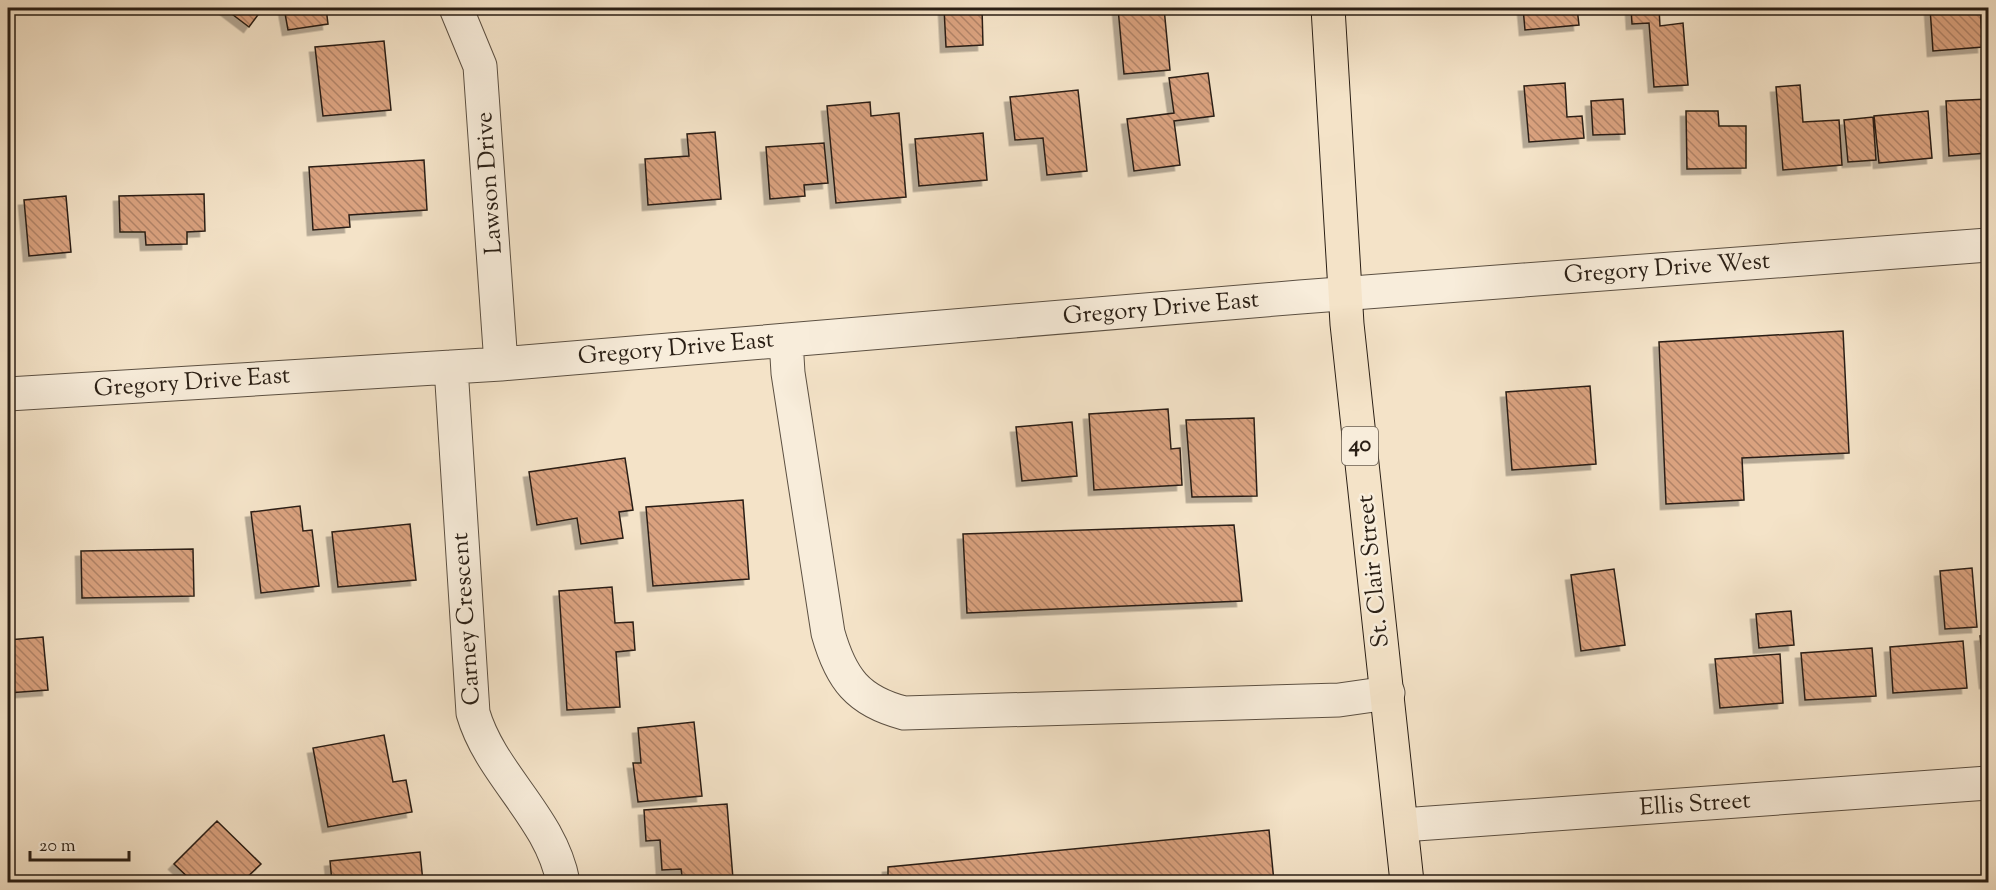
<svg xmlns="http://www.w3.org/2000/svg" width="1996" height="890" viewBox="0 0 1996 890" font-family="'Sorts Mill Goudy',serif">
<style>
.building{fill:url(#building-back-hatch);stroke:#2a1f15;stroke-width:1.5;filter:url(#shadow)}
.lines{fill:none;stroke-linecap:round;stroke-linejoin:round}
.minor-casing{stroke:#5c5042;stroke-width:35}
.major-casing{stroke:#2a1f15;stroke-width:35}
.minor{stroke:#f8eddb;stroke-width:33}
.major{stroke:#f4e3c8;stroke-width:33}
.labels{text-anchor:middle;dominant-baseline:central;stroke-width:5;stroke-linejoin:round;paint-order:stroke}
.shield{fill:#f8eddb;stroke:#685d50;stroke-width:1.5}
.shield-label{font-size:22px;font-weight:bold;fill:#2a1f15}
.street-label{font-size:24px;fill:#2a1f15;stroke:#f8eddb}
</style>
<defs>
<pattern id="building-back-hatch" width="6" height="6" patternUnits="userSpaceOnUse" patternTransform="scale(1.5)"><rect width="6" height="6" fill="#daa27f"/><path d="M-1 5l2 2M0 0l6 6M5-1l2 2" fill="none" stroke="#b18367"/></pattern>
<filter id="shadow"><feDropShadow dx="-5.5" dy="5.5" stdDeviation="0" flood-color="#0004"/></filter>
</defs>
<rect width="100%" height="100%" fill="#f4e3c8"/>
<filter id="stains"><feTurbulence type="fractalNoise" baseFrequency=".00333" numOctaves="4"/><feColorMatrix values="0 0 0 0 .2 0 0 0 0 .09 0 0 0 0 .02 0 0 0 .5 -.17"/></filter>
<radialGradient id="worn" r=".72"><stop offset=".6" stop-color="#630" stop-opacity="0"/><stop offset="1" stop-color="#630" stop-opacity=".3"/></radialGradient>
<path class="building" d="M224,8H263L249,27Z
M284,8H326L328,24L288,30Z
M944,8H982L983,45L946,47Z
M1118,8H1164L1170,70L1124,74Z
M1523,8H1577L1579,25L1525,30Z
M1631,8H1659L1660,26L1683,23L1688,85L1654,87L1649,23L1632,24Z
M1930,8H1980L1983,47L1933,51Z
M384,41L391,110L323,116L315,47Z
M1208,73L1214,116L1174,121L1180,165L1134,171L1127,119L1174,113L1169,78Z
M1565,83L1567,117L1582,116L1584,138L1529,142L1524,86Z
M1800,85L1803,122L1839,120L1842,165L1783,170L1776,87Z
M1078,90L1087,171L1047,175L1043,138L1015,140L1010,97Z
M1623,99L1625,134L1593,135L1591,101Z
M1988,99V153L1949,156L1946,101Z
M870,102L871,116L899,113L906,197L836,203L827,106Z
M1686,111H1718L1719,126H1746V168L1687,169Z
M1928,111L1932,158L1879,163L1874,116Z
M1873,117L1876,160L1848,162L1844,120Z
M715,132L721,199L648,205L645,159L689,156L687,134Z
M983,133L987,180L919,186L915,139Z
M824,143L828,183L804,185L805,196L770,199L766,147Z
M424,160L427,210L349,215L350,227L313,230L309,167Z
M204,194L205,231L187,232V244L146,245L145,232H120L119,196Z
M66,196L71,252L29,256L24,200Z
M1843,331L1849,453L1742,458L1744,500L1666,504L1659,342Z
M1590,386L1596,464L1512,470L1506,392Z
M1168,409L1171,449L1180,448L1182,485L1094,490L1089,414Z
M1254,418L1257,496L1192,497L1186,420Z
M1072,422L1077,476L1022,481L1016,427Z
M625,458L633,510L619,512L623,538L581,544L577,518L537,525L529,472Z
M743,500L749,579L653,586L646,507Z
M300,506L303,531L312,530L319,586L261,593L251,512Z
M410,524L416,580L338,587L332,532Z
M1234,525L1242,601L967,613L963,534Z
M193,549L194,596L82,598L81,551Z
M1972,568L1977,627L1945,629L1940,571Z
M1614,569L1625,645L1581,651L1571,575Z
M612,587L615,623L633,622L635,650L616,652L620,707L567,710L559,591Z
M1791,611L1794,645L1759,648L1756,614Z
M1988,635V683H1985L1980,636Z
M43,637L48,690L8,693V640Z
M1963,641L1967,688L1893,693L1890,647Z
M1872,648L1876,696L1805,700L1801,653Z
M1780,654L1783,703L1720,708L1715,659Z
M694,722L702,796L638,802L633,763H641L638,728Z
M384,735L393,782L406,780L412,812L328,827L313,748Z
M727,804L733,879L683,882L681,869L662,870L660,840L646,841L644,810Z
M217,821L261,864L242,882H193L174,864Z
M1269,830L1274,882H888V867Z
M420,852L423,882H332L330,861Z"/>
<g class="lines">
<g class="minor-casing">
<path id="minor" d="M456,8L480,66L501,364
M786,340L788,373L828,633C841,679 858,701 904,713L1339,700L1388,693
M451,367L473,713C491,775 551,817 563,882
M8,394L501,364L1300,297L1988,245
M1402,825L1988,783"/>
</g>
<g class="major-casing">
<path id="major" d="M1328,8L1347,324L1407,882"/>
</g>
<use href="#minor" class="minor"/>
<use href="#major" class="major"/>
</g>
<g class="labels">
<rect class="shield" x="1342" y="427" width="36" height="38" rx="4.5"/>
<g class="shield-label">
<text x="1360" y="446">40</text>
</g>
<g class="street-label">
<text transform="translate(490 183) rotate(-94)">Lawson Drive</text>
<text transform="translate(1667 269) rotate(-4)">Gregory Drive West</text>
<text transform="translate(1161 309) rotate(-5)">Gregory Drive East</text>
<text transform="translate(676 349) rotate(-5)">Gregory Drive East</text>
<text transform="translate(192 383) rotate(-4)">Gregory Drive East</text>
<text transform="translate(1374 571) rotate(-96)">St. Clair Street</text>
<text transform="translate(467 619) rotate(-94)">Carney Crescent</text>
<text transform="translate(1695 805) rotate(-4)">Ellis Street</text>
</g>
</g>
<rect width="1996" height="890" fill="none" stroke="#f4e3c8" stroke-width="30"/>
<rect x="9" y="9" width="1978" height="872" fill="none" stroke="#2a1f15" stroke-width="3"/>
<rect x="15" y="15" width="1966" height="860" fill="none" stroke="#2a1f15" stroke-width="1.5"/>
<path d="M30 851v9h99v-9" fill="none" stroke="#2a1f15" stroke-width="3"/>
<text x="39" y="851" font-size="18" fill="#2a1f15" stroke="#f8eddb" stroke-width="4.5" paint-order="stroke">20 m</text>
<rect width="100%" height="100%" filter="url(#stains)"/>
<rect width="100%" height="100%" fill="url(#worn)"/>
</svg>
